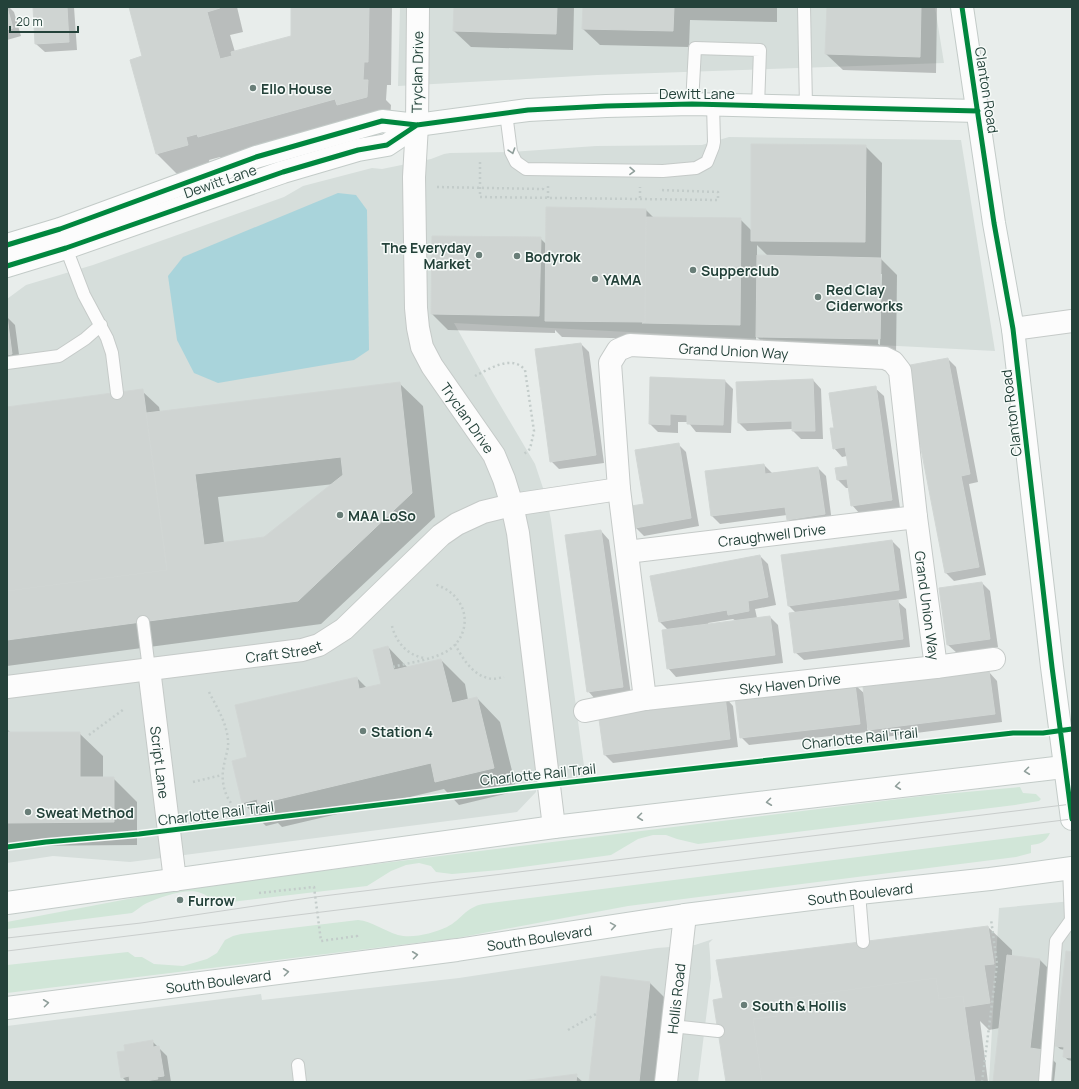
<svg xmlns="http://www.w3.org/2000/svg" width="1079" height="1089" viewBox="0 0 1079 1089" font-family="Manrope,sans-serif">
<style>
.built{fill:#d6dedb}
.green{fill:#d1e6d8}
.water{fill:#a9d4db}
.shadow{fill:#0003;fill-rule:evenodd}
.building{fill:#cfd4d2;stroke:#d1d6d4;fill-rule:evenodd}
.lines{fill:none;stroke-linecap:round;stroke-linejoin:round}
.lane-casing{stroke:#c5cac8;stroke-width:14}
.street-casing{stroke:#c5cac8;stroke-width:24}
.secondary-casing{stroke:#c3cbc8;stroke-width:24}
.path{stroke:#c3ccca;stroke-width:2.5;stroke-dasharray:2 3;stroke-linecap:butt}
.lane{stroke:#fcfcfc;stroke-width:12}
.street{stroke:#fcfcfc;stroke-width:22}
.secondary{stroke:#fcfcfc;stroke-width:22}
.tram{stroke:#c9cdcc;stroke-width:1}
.cycleway-casing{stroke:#f7fbf9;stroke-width:8}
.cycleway{stroke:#00873e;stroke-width:5}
.oneway{stroke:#909f9b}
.poi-dot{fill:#697e78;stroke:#f7fbf9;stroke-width:1.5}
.labels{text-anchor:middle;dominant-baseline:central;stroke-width:3;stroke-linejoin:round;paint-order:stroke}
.street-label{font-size:14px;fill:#24423a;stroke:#f7fbf9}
.poi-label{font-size:14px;font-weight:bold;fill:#24423a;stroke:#f7fbf9;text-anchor:start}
</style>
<rect width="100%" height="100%" fill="#e8edeb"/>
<path class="built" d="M400,7H935L944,63L597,75L398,86Z
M729,137L961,140L995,351L454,323L493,393L535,464L547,500L551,520L586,781L536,786V792L517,812L130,862L53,856L7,863V299L26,285L93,265L284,197L303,186L372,168L382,169L431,159L444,154L450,153L511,152L596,146L702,145Z
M1072,901V1082H989L999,908Z
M713,939L709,943L710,955L711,978L698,1082H7V1026L261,994L262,1000L459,978L657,948L695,945Z"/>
<path class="green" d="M1020,787L1023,793L1036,794L1041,799L1039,801L1015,805L698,844L677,839L666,835H653L638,839L611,855L500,870L452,874L436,872L431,866L419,863L406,865L391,871L367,886L223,903C211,902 210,896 201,893C188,887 160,897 147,903C142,905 137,910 132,913L7,929V922L191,887L923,796Z
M1050,833C1046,842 1040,844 1031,845V853L1016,857L628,906L457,938L7,993V965L128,952L135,957H142L154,964L183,966L207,959L217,953L225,940L233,936L241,934L358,920C372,921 384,931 398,935C413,939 433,933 447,927C461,920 466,907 483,904Z"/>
<path class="water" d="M338,193L356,195L367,210L369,350L354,360L218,383L194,373L177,340L168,276L183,257Z"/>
<path class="shadow" d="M7,7H9L14,12L21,36L7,40Z
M34,7H74L77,50L45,52L36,44Z
M130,7H237L243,32L230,35L235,52L292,37V7H392L391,85H387L386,100L391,105L390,120L222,160L220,157L209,160L211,168L180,177L157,154L143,57Z
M455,7H574L573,50L471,47L454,31Z
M584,7H777V22L690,20L689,47L600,45L583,29Z
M828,7H937L936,73L843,70L826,54Z
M865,146L882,163L881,258H880L897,275L896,356L773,353L756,336V341L562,337L555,330V333L448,330L432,314L540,238L546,244L646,210L654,218L740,219L752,231ZM757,245L768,256H757ZM880,274H882L880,345L878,344Z
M7,317L15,325L20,362L7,364Z
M581,344L589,352L604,463L559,469L551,461Z
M948,359L956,367L978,482L969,484L986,575L954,581L946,573L906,367Z
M813,380L821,389L823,439H801L793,431V429L747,431L739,423Z
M725,381L733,389L731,433L696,432L688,422H678V433L658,432L650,424Z
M399,383L423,406L435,517L321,624L7,666V408L142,391L159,407L160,412ZM334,484L265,538L224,543L218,497Z
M875,388L884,396L900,508L860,514L852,505L849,488H846L838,480L849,467L847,456L842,457L834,448L836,429Z
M678,444L686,452L699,526L644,536L636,528L646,505Z
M764,465L772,473L818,468L826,476L832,522L796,527L788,519L787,515L720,524L712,516Z
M601,531L609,540L631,695L596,700L588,691Z
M892,541L900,549L907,598L896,600L906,609L910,647L804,660L795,652L797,614L788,605Z
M760,556L768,564L776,605L755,609L757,618L770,617L778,625L783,663L676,677L668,668V630L660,622ZM733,619L736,621L709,625L708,623Z
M982,583L990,591L998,647L957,653L948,645Z
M388,647L408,668L441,660L465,684L468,700L477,698L500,722L517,791L459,805L444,789L282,827L278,823L266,826L242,802L249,758L357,678L367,688L382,685Z
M989,672L997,681L1002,722L877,738L867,727L868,732L749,745L741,737L855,685L865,694Z
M725,697L733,706L738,747L613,763L605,755Z
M7,729L11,733H79L103,756V778H113L137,802V845L7,846Z
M988,927L1012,950V956L1040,960L1052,972L1044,1051L1056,1063L1054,1082H994L1000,1028L989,1030L980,1021L988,1082H727Z
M1072,953V1061L1068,1060L1064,1056L1065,1050L1060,1049L1056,1045Z
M650,983L666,999L657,1082H590Z
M152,1041L167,1056L171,1082H127L122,1077L126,1052Z
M576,1076L583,1082H522Z"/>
<path class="building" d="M7,7L13,28L7,30Z
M33,7H67L69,42L35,44Z
M129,7H220V8L207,12L220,59L232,56L231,52L291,36V7H369L368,62H364L363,80H368L367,97L337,105L335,99L198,137L197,134L186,137L188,145L156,154L130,60L142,56Z
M454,7H557L556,34L453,31Z
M583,7H674L673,31L582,29Z
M827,7H921L920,57L825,54Z
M751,144L866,145L865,242L751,241Z
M546,207L646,209L645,322L545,321Z
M646,217L741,218L740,325L642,323L645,322Z
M432,236L541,237L539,316L431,314Z
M757,255L881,258L880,339L756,337Z
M7,316L12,354L7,355Z
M581,343L596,455L550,462L535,349Z
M948,358L970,474L961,476L979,567L945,573L905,366Z
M650,377L725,380L723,425L687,424V415L670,414V425L649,424Z
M813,379L815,431H792V421L738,423L736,382Z
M400,382L412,493L298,601L7,640V591L167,570L146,413ZM341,457L343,475L264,537L204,545L195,474Z
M876,386L892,500L851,506L847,479L837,480L835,468L848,466L845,447L833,449L830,428H834L829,393Z
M143,389L167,570L7,591V407Z
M679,443L691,518L635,528L631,506L644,504L635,450Z
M764,464L765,474L818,467L825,514L787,520L785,507L711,516L705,471Z
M601,530L623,687L587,692L565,535Z
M892,540L899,590L788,606L781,555Z
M760,555L768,597L748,601L749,611L728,615L727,610L659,622L650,576Z
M982,582L990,639L947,645L939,588Z
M898,600L903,639L794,653L789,613Z
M770,616L775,655L667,669L662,630Z
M388,646L394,670L441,659L452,703L477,697L494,768L435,782L431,763L258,804L257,799L242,803L232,761L247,757L235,705L357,677L359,689L381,684L373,650Z
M989,671L995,714L868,730L863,687Z
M855,684L860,724L740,738L735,697Z
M725,696L730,739L604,755L598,712Z
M7,732H80V777H114V822L7,823Z
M988,926L994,964L984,965L990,1003L964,1007L963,996L939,999L936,978L774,1000L777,1016L753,1019L762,1082H726L713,1000L723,998L716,960Z
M1066,951L1072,952V1058L1063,1057L1064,1047L1055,1046Z
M1007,955L1040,959L1030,1048L1044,1050L1041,1082H993Z
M601,976L650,982L639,1082H589Z
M936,978L939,999L963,996L975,1082H762L753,1019L777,1016L774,1000Z
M153,1040V1047L159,1046L164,1076L157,1077L158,1079L139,1082H130L129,1076L121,1078L117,1052L125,1051L124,1045Z
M577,1074L576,1082H514Z"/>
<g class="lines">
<g class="lane-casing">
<path id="lane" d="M804,7L806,106
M692,104L695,48L760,50L758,106
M506,113L511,152L516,162L526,169L663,171L696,168L707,162L713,147L714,142L713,104
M66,248L84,295L107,338L112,353L117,393
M7,363L59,356L85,339L101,325
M143,622L149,669
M859,893L863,942
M672,1026L718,1031
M298,1065L300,1082
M1045,1082L1056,941L1071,920L1069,868"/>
</g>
<g class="street-casing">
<g id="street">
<path id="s1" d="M418,7L417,125L414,177L416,308L418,328L422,347L432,366L494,455L504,479L512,505L518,533L554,827"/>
<path d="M1013,329L1072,321"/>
<path id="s2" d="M627,552L916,517"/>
<path id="s3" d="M149,669L175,880"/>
<path id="s4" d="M7,687L302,650L319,645L344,629L441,535L457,524L483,512L512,505L619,489"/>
<path id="s5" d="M645,699L619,489L610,363L618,350L630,345L885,358L893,362L900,371L916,517L936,667"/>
<path id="s6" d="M585,711L645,699L936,667L994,659"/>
<path id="s7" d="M666,1082L685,915"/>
</g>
</g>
<g class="secondary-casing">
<g id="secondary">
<path d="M962,7L994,223L1013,329L1052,667L1072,819"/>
<path d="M7,245L60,229L256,157L382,121L417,125L528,110L606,106L692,104L978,111"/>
<path d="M7,266L66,248L283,172L358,150L387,145L417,125"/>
<path d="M7,903L554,827L1072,766"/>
<path id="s8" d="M7,1008L457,950L685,915L859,893L990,879L1072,868"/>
</g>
</g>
<path class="path" d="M480,162V197L718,200V192L659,190
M437,187L543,189V186
M548,198V186
M640,198V187
M475,376C489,369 512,354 525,370L534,431L530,449L524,454
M392,626C396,642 407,655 424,658
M455,644C462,658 473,675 488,678C493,680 499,678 504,677
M393,667C411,662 433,660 449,650C466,638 470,615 457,599C451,591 443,587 434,584
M209,692C217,708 227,723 228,741C229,749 225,757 224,765C221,777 223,792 231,803
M89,735L124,709
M193,782L222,775
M259,893L314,887L321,941L357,936V940
M568,1030L596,1014
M982,1082L997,964L991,919"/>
<use href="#lane" class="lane"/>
<use href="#street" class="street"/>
<use href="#secondary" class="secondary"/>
<path class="tram" d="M7,938L141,923L315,897L1072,804
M7,951L1072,819"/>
<g class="cycleway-casing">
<path id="cycleway" d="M962,7L994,223L1013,329L1052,667L1072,819
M7,245L60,229L256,157L382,121L417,125L528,110L606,106L692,104L978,111
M7,266L66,248L283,172L358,150L387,145L417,125
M7,847L46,842L139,834L518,788L1013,733H1043L1072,729"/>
</g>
<use href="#cycleway" class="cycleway"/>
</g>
<defs><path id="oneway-chevron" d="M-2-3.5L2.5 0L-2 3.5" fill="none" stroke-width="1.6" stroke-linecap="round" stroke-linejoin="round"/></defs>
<g class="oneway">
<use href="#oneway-chevron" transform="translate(512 151) rotate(72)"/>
<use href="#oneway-chevron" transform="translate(632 171) rotate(1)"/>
<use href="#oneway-chevron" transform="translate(1027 771) rotate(173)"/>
<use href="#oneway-chevron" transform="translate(898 786) rotate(173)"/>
<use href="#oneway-chevron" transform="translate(769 802) rotate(173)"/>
<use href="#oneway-chevron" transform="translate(640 817) rotate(173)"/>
<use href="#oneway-chevron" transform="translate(613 926) rotate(-9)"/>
<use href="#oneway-chevron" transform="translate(415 955) rotate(-7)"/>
<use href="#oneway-chevron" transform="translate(286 972) rotate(-7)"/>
<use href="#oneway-chevron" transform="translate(46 1003) rotate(-7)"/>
</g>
<g class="poi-dot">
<circle cx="253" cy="88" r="4"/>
<circle cx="479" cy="255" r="4"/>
<circle cx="517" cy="256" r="4"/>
<circle cx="693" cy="270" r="4"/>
<circle cx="595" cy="279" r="4"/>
<circle cx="818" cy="297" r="4"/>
<circle cx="340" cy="515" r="4"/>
<circle cx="363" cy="731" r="4"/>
<circle cx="28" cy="812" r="4"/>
<circle cx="180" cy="900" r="4"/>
<circle cx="744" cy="1005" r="4"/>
</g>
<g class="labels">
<g class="street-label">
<text transform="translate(417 72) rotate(-89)">Tryclan Drive</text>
<text transform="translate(987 90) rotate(81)">Clanton Road</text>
<text x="697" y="93">Dewitt Lane</text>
<text transform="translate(220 181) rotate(-19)">Dewitt Lane</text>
<text stroke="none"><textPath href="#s5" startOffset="470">Grand Union Way</textPath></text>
<text transform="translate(1011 413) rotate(-97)">Clanton Road</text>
<text stroke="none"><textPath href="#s1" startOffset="425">Tryclan Drive</textPath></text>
<text stroke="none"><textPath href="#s2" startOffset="146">Craughwell Drive</textPath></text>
<text stroke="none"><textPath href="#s5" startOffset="878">Grand Union Way</textPath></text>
<text stroke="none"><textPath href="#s4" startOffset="279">Craft Street</textPath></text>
<text stroke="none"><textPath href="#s6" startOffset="207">Sky Haven Drive</textPath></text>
<text transform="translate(860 738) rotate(-6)">Charlotte Rail Trail</text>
<text stroke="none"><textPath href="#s3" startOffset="94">Script Lane</textPath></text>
<text transform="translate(538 774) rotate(-6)">Charlotte Rail Trail</text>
<text transform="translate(216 813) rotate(-7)">Charlotte Rail Trail</text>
<text stroke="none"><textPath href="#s8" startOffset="861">South Boulevard</textPath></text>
<text stroke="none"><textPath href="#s8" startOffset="537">South Boulevard</textPath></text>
<text stroke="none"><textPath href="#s8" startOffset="213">South Boulevard</textPath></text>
<text stroke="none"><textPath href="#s7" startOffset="84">Hollis Road</textPath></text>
</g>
<g class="poi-label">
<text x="261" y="88">Ello House</text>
<text x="471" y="247" text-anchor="end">The Everyday<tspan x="471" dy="16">Market</tspan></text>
<text x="525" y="256">Bodyrok</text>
<text x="701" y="270">Supperclub</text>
<text x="603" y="279">YAMA</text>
<text x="826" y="289">Red Clay<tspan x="826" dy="16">Ciderworks</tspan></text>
<text x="348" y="515">MAA LoSo</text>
<text x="371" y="731">Station 4</text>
<text x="36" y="812">Sweat Method</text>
<text x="188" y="900">Furrow</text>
<text x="752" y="1005">South &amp; Hollis</text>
</g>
</g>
<rect width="1079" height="1089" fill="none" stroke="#24423a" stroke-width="16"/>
<path d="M10 26v6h68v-6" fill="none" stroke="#24423a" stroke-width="2"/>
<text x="16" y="26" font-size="12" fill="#24423a" stroke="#f7fbf9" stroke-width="3" paint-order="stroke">20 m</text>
</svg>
